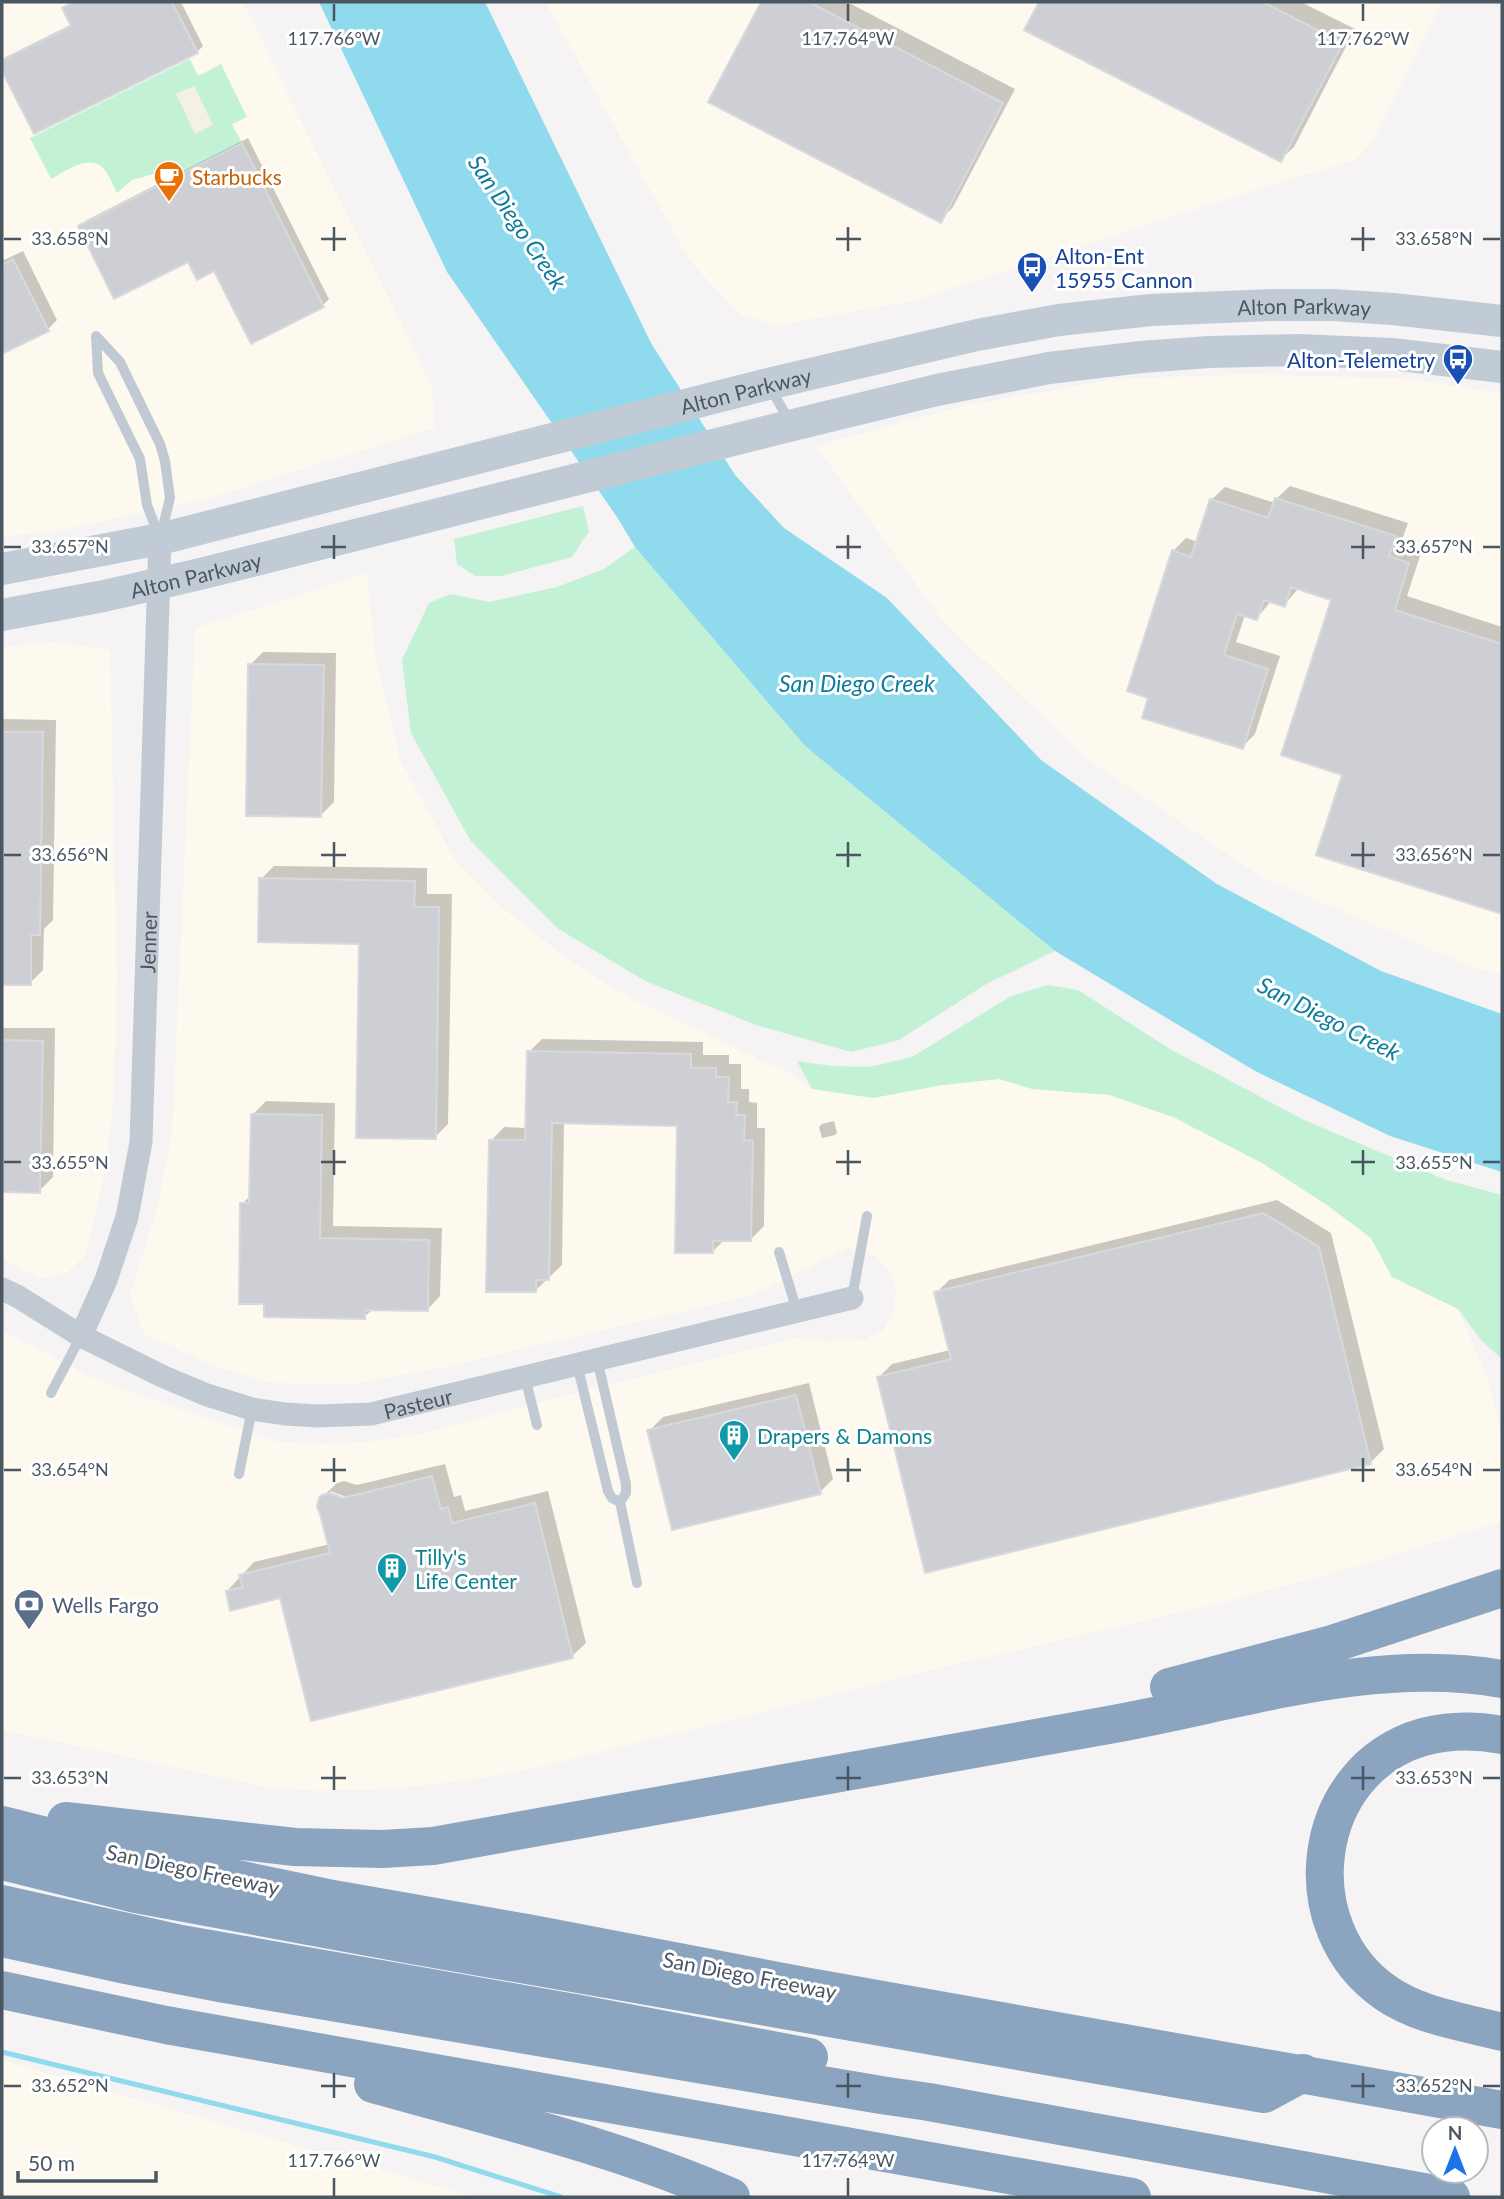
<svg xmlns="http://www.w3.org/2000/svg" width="1504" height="2199" viewBox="0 0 1504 2199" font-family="Lato,sans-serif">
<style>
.commercial{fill:#fdf9ef}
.green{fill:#c3f1d5}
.sand{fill:#f5f0e5}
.water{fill:#90daee}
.shadow{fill:#0003;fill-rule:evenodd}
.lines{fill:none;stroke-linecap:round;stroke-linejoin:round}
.stream{stroke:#90daee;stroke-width:5}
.building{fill:#cdcfd5;stroke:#d7d9de;stroke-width:2}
.service{stroke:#c1cad2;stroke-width:10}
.minor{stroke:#c1cad2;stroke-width:23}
.secondary{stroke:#c1cbd6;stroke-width:32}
.motorway{stroke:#8ba5c1;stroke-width:38}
.ticks{fill:none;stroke:#4a5661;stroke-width:2.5}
.labels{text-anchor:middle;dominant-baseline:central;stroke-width:6;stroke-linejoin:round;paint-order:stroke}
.food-label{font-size:21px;fill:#c56008;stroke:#fff;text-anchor:start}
.transit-label{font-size:21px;fill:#164399;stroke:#fff;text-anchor:start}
.street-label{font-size:21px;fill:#4a5661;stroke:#fff}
.culture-label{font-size:21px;fill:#0d838f;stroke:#fff;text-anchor:start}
.service-label{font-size:21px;fill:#4e5e75;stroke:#fff;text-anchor:start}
.water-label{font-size:23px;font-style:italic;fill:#0c7c9b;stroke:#fff}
.ticks-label{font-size:18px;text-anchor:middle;fill:#4a5661;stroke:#fff;stroke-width:6;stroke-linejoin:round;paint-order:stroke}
</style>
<rect width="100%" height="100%" fill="#f5f3f3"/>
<path class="commercial" d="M2,2H243L432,387L434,428L210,498L54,532L2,536Z
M545,2H1442L1373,140L1356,160L1267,186L914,301L778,325L739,314L690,261Z
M1249,374L1413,379L1502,394V974L1475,968L1262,877L1091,762L942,620L816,446L962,406L1117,379Z
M367,573L376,660L400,760L455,860L500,906L569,960L628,997L791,1074L812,1089L943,1085L999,1079L1032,1089L1109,1095L1173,1117L1263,1163L1327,1205L1371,1238L1392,1277L1458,1309L1490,1385L1502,1437V1521L1374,1562L1221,1603L889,1680L532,1769L470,1780L392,1789L318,1791L271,1788L2,1730V1330L85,1374L122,1389L274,1441L322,1444L365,1442L420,1434L562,1396L796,1338L824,1341L864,1340L884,1329L893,1311L896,1288L889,1270L876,1256L849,1248L753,1295L436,1369L352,1384L271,1383L211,1365L144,1334L130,1294L156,1212L172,1132L195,628Z
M53,642L110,650L117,975L114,1098L105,1170L86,1254L66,1274L42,1278L2,1259V647Z
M2,2060L474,2197H2Z"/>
<path class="green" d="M190,59L198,76L221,64L247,117L232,124L242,143L174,178L164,171L132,180L117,193C113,185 109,174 103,168C89,153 64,172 51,179L30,138Z
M583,506L589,531L572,557L502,576H475L457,564L454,539Z
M635,547L805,746L1055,951L988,983L899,1040L851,1052L756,1025L645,981L557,928L470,840L411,733L402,660L429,603L450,594L489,602L557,587L604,569Z
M1048,985L1078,990L1170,1049L1304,1120L1446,1180L1502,1195V1359L1482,1341L1458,1309L1392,1277L1371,1238L1327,1205L1262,1163L1173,1117L1109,1095L1032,1089L999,1079L943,1085L873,1098L812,1089L797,1061L832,1066L869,1067L912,1057L1011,996Z"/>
<path class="sand" d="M194,86L213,125L195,134L176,94Z"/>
<path class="water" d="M319,2H485L651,343L735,475L784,528L887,598L1041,760L1217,884L1381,971L1502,1014V1172L1390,1136L1255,1071L1055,951L805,746L635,547L617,517L447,272Z"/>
<path class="shadow" d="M70,2H181L203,46L197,52L34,132L2,67V61L6,57L72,24L64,8Z
M763,2H847L1015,89L953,207L940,221L710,101Z
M1041,2H1301L1355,29L1294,147L1280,160L1027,30Z
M248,138L329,299L323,305L80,226L87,220Z
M23,251L57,320L48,329L2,352V256L4,260Z
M1290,486L1408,523L1401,543L1422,550L1407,596L1502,627V910L1500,912L1344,773L1333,599L1299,588L1284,605L1271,601L1257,618L1245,615L1236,642L1280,656L1255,734L1242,747L1150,697L1173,551L1186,538L1198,542L1211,500L1225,487L1275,503L1276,499Z
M263,652L336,653L334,802L321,815L250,665Z
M2,719L56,720L53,920L44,929L43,970L30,983H2Z
M274,866L427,868V894H452L448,1124L435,1137L361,942L261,879Z
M2,1028H55L53,1177L39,1191L2,1190Z
M542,1039L703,1042V1055H729V1064H741V1089H749V1102L757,1103V1128H765L764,1226L750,1240L725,1239L712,1252L679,1124L564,1122L562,1265L535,1291L491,1141L504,1127L527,1128L529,1052Z
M266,1101L335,1103L333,1226L442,1228L440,1296L427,1310L373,1309L364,1317L266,1303L242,1204L251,1195L252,1115Z
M834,1121L837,1133L835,1135L822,1138L819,1127L822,1124Z
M1277,1200L1331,1233L1384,1449L1370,1463L879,1377L892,1364L950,1350L936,1293L949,1280Z
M809,1383L833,1479L820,1492L649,1431L663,1417Z
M445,1464L454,1497L461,1495L465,1511L548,1491L586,1643L572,1656L281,1596L227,1591L254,1562L330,1544L320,1499L337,1483L344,1481L357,1485ZM330,1491L352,1499L351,1502L330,1495Z"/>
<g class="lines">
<path class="stream" d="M2,2052L435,2157L561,2197"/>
</g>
<path class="building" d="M74,2H172L198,53L34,134L2,71V60L71,26L62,8Z
M761,2H809L1003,103L941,223L708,102Z
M1039,2H1263L1343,43L1281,162L1024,30Z
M242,143L324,307L251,344L214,271L197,280L188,262L114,299L78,226Z
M13,259L49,331L2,354V265Z
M1275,498L1396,536L1389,556L1409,563L1395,610L1502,644V914L1316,855L1342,775L1281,755L1331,600L1291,587L1285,607L1264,600L1257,620L1237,614L1224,655L1268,669L1243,749L1142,718L1148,698L1127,691L1172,550L1191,557L1210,499L1268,518Z
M248,664L324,665L321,817L246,816Z
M2,732H43L40,935H31V985H2Z
M259,878L415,881L414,907H439L436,1139L356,1138L359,944L258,942Z
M2,1040L43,1041L40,1193L2,1192Z
M527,1051L691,1054V1068H716V1077H729L728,1102H737L736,1115H745L744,1140L753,1141L751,1241H713V1253H675L677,1126L552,1123L549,1280H536V1292H486L489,1140H525Z
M251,1114L322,1115L320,1238L429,1240L428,1311L365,1310V1319L264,1317V1304H239L240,1203H249Z
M1263,1213L1319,1247L1371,1464L925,1573L877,1377L951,1359L934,1292Z
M796,1395L821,1494L672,1530L647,1430Z
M432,1476L441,1509L448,1507L452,1523L535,1503L573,1658L311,1721L280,1598L230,1611L226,1591L243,1587L239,1575L330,1553L320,1514L317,1507L319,1498L322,1495L330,1493L343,1498Z"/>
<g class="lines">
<path class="service" d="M96,336L120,362L160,444L165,461L170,498L160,539L147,505L140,459L98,373Z
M770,388L791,423
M779,1252L797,1311
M852,1298L867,1216
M577,1364L608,1491L612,1498L620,1502L626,1493V1484L597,1359
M525,1377L537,1425
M51,1393L81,1336
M239,1474L252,1409
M620,1502L637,1583"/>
<g class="minor">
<path id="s1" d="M2,1289L17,1296L81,1336L164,1377L207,1395L252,1409L285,1414L318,1416L371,1414L852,1298"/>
<path id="s2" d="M81,1336L106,1280L127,1217L141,1142L160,539"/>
</g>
<g class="secondary">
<path id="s3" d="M2,569L160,539L768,384L977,335L1059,320L1151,310L1273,305H1332L1393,309L1502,321"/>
<path id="s4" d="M2,615L104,596L200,574L793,425L937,390L1049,368L1141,357L1209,352L1299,350L1392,354L1502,367"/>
</g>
<path class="motorway" d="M1169,1687L1332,1644L1502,1588
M1502,1735C1475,1730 1450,1730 1423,1737C1309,1770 1291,1928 1386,1993C1419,2016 1464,2022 1502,2032
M66,1821L295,1847L382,1849L433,1846C660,1805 887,1764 1114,1724C1241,1701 1373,1656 1502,1679
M2,1825L121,1855L333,1899L527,1933L809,1987L1502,2110
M2,1861L136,1894L412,1945L1264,2094L1303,2073
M2,1904L181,1944L580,2014L809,2057
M2,1938L121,1964L225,1984L881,2095L929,2102L1451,2197
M2,1990L166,2025L1132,2197
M373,2084C494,2118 616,2147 731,2197"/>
</g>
<path class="ticks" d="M334,4V21M848,4V21M1363,4V21M334,227V251M848,227V251M1363,227V251M4,239H21M321,239H346M836,239H861M1351,239H1375M1483,239H1500M334,535V559M848,535V559M1363,535V559M4,547H21M321,547H346M836,547H861M1351,547H1375M1483,547H1500M334,842V867M848,842V867M1363,842V867M4,855H21M321,855H346M836,855H861M1351,855H1375M1483,855H1500M334,1150V1175M848,1150V1175M1363,1150V1175M4,1162H21M321,1162H346M836,1162H861M1351,1162H1375M1483,1162H1500M334,1458V1482M848,1458V1482M1363,1458V1482M4,1470H21M321,1470H346M836,1470H861M1351,1470H1375M1483,1470H1500M334,1766V1790M848,1766V1790M1363,1766V1790M4,1778H21M321,1778H346M836,1778H861M1351,1778H1375M1483,1778H1500M334,2073V2098M848,2073V2098M1363,2073V2098M4,2086H21M321,2086H346M836,2086H861M1351,2086H1375M1483,2086H1500M334,2178V2196M848,2178V2196"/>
<defs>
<g id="cafe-pin" transform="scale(1.575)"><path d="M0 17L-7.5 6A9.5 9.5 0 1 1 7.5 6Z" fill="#e8710a" stroke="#fff"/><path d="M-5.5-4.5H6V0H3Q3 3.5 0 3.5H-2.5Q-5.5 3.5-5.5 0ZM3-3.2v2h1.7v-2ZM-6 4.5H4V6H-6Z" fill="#fff"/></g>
<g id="bus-pin" transform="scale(1.575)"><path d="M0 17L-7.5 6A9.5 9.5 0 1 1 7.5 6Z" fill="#1a4fb4" stroke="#fff"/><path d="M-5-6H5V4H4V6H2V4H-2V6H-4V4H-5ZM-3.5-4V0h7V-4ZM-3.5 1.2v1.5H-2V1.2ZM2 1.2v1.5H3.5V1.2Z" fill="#fff"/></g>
<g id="building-pin" transform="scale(1.575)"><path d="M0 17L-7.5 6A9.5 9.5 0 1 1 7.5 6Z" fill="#0f9aa8" stroke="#fff"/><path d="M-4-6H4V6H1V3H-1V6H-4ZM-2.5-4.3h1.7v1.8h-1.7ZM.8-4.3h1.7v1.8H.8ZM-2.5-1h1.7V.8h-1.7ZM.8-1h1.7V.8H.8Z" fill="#fff"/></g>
<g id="bank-pin" transform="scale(1.575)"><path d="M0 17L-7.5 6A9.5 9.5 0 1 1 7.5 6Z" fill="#5c6f8a" stroke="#fff"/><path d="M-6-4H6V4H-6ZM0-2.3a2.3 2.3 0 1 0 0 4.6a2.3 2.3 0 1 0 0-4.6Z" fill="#fff"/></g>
</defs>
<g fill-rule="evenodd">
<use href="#cafe-pin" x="169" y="176"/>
<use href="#bus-pin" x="1032" y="267"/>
<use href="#bus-pin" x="1458" y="359"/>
<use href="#building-pin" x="734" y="1435"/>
<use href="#building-pin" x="392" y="1568"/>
<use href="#bank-pin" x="29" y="1604"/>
</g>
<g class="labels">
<g class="food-label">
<text x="192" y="176">Starbucks</text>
</g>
<g class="transit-label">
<text x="1055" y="255">Alton-Ent<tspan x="1055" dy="24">15955 Cannon</tspan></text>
<text x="1435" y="359" text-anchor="end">Alton-Telemetry</text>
</g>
<g class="street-label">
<text stroke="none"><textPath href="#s3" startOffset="1332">Alton Parkway</textPath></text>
<text stroke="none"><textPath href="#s3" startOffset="765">Alton Parkway</textPath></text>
<text stroke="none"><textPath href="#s4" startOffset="198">Alton Parkway</textPath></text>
<text stroke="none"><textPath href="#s2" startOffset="404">Jenner</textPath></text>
<text stroke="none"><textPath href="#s1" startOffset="446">Pasteur</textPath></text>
<text transform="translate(193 1869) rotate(12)">San Diego Freeway</text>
<text transform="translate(750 1975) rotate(11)">San Diego Freeway</text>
</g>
<g class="culture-label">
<text x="757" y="1435">Drapers &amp; Damons</text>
<text x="415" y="1556">Tilly's<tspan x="415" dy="24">Life Center</tspan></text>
</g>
<g class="service-label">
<text x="52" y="1604">Wells Fargo</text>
</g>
<g class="water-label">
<text transform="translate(518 222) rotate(56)">San Diego Creek</text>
<text x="857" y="683">San Diego Creek</text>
<text transform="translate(1329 1018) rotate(27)">San Diego Creek</text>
</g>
</g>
<g class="ticks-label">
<text x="334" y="45">117.766°W</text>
<text x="848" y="45">117.764°W</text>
<text x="1363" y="45">117.762°W</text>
<text x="70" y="245">33.658°N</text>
<text x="1434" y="245">33.658°N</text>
<text x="70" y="553">33.657°N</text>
<text x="1434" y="553">33.657°N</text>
<text x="70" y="861">33.656°N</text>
<text x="1434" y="861">33.656°N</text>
<text x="70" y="1169">33.655°N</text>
<text x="1434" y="1169">33.655°N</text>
<text x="70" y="1476">33.654°N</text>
<text x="1434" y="1476">33.654°N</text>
<text x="70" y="1784">33.653°N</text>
<text x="1434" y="1784">33.653°N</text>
<text x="70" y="2092">33.652°N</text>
<text x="1434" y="2092">33.652°N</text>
<text x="334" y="2167">117.766°W</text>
<text x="848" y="2167">117.764°W</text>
</g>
<rect width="1504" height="2199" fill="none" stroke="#4a5661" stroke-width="7"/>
<g transform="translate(1455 2150)"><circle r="33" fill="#ffffff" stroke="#b7bbc0" stroke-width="2"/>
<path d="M0-5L12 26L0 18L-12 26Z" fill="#1a73e8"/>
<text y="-10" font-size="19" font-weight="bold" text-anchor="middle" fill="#4a5661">N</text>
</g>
<path d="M18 2171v10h138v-10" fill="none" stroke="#4a5661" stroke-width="3.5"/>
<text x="28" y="2171" font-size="21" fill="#4a5661" stroke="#ffffff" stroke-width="5" paint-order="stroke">50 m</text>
</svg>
